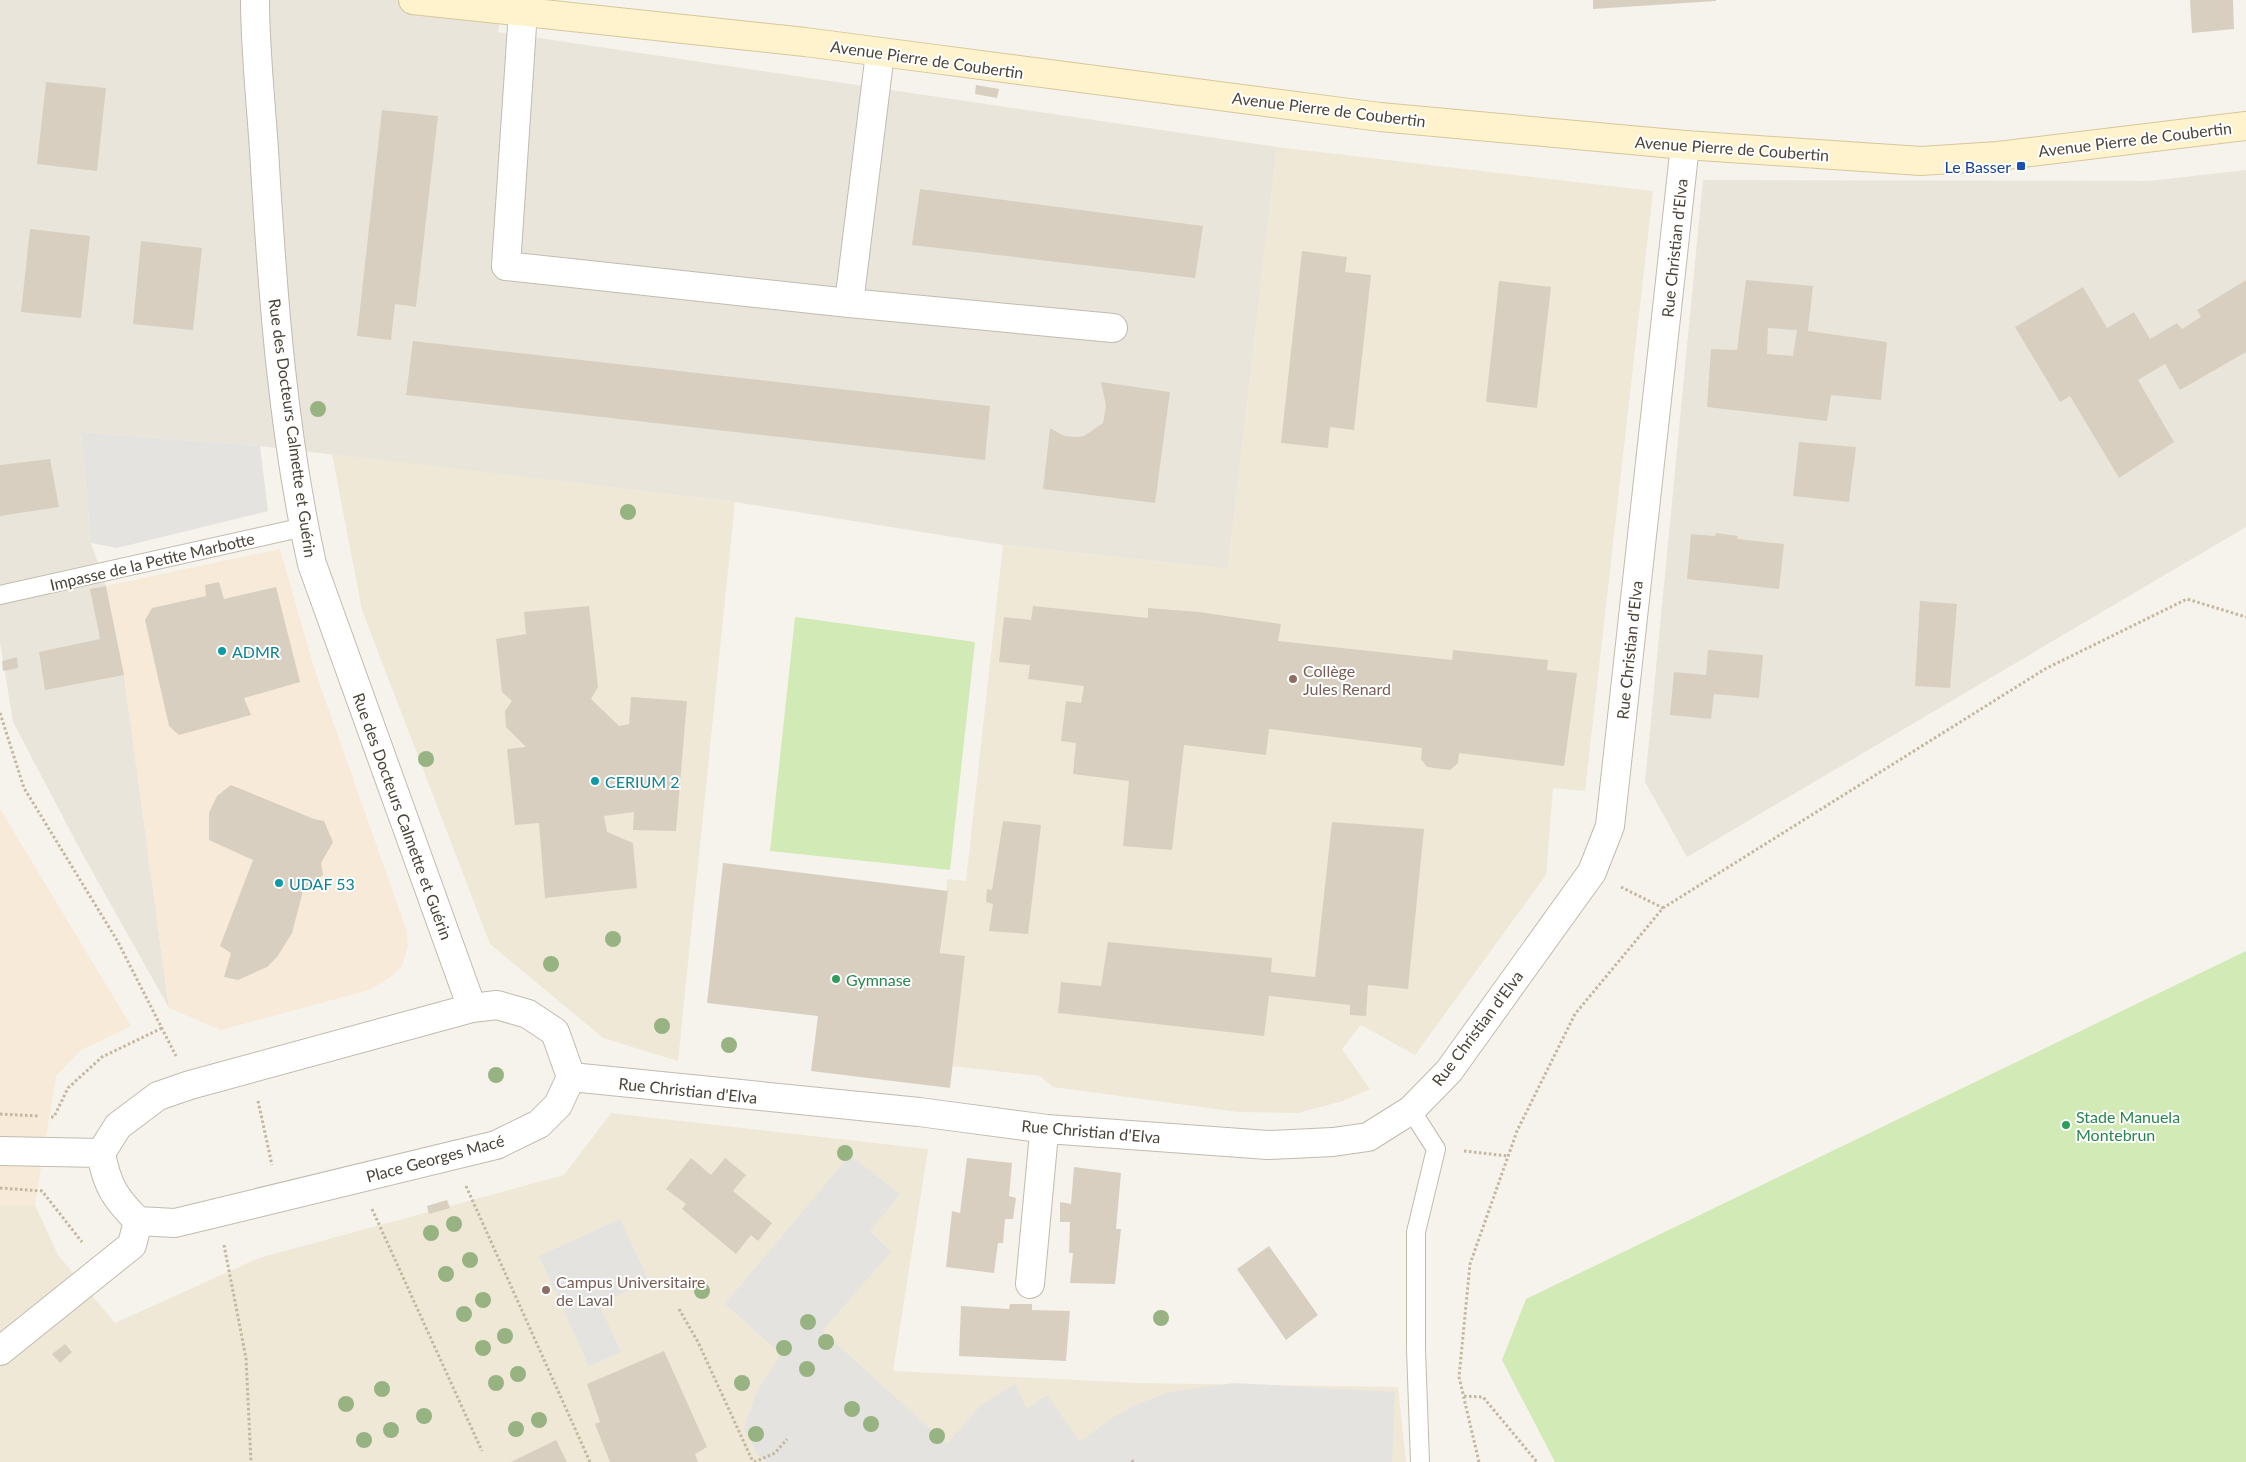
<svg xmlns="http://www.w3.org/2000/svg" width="2246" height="1462" viewBox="0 0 2246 1462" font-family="Lato,sans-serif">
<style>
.residential{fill:#eae5da}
.commercial{fill:#f7ead8}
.education{fill:#efe8d6}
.green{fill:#d2eab5}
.parking{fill:#e5e3e0}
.building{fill:#d8cfc1;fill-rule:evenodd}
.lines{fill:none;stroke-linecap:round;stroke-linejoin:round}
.lane-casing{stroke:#c2bbae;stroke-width:20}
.street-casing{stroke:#c2bbae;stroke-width:30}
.secondary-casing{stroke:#d6c79b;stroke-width:30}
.path{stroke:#c4b79f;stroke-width:3;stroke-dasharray:2.5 2.5;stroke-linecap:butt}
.lane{stroke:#fff;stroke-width:18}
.street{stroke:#fff;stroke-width:28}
.secondary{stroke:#fff3cd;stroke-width:28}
.tree{fill:#97b381}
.transit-dot{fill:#1a4fb4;stroke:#fff;stroke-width:2}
.culture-dot{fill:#0f9aa8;stroke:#fff;stroke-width:2}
.education-dot{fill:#8d6e63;stroke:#fff;stroke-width:2}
.leisure-dot{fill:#2e9e5b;stroke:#fff;stroke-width:2}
.labels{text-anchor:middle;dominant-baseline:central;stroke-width:4;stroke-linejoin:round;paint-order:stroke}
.street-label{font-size:16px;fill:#4b4439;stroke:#fff}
.transit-label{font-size:16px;fill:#164399;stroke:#fff;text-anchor:end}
.culture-label{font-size:16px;fill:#0d838f;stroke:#fff;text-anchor:start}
.education-label{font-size:16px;fill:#785e54;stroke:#fff;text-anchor:start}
.leisure-label{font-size:16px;fill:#27864d;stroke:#fff;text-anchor:start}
</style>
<rect width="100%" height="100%" fill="#f6f3ec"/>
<path class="residential" d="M0,0H502L498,32L1277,147L1228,569L1003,545L735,502L260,446L81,432L91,543L106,586L124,675L169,1008L83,855L13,722L0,642Z
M2246,170V527L1687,857L1645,782L1703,180L2149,181Z"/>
<path class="commercial" d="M280,549L314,668L406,929L408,946L402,966L389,978L369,990L221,1030L169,1008L124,675L106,586Z
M0,809L131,1026L81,1050L56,1076L35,1205H0Z"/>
<path class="education" d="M1277,147L1653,191L1585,791L1553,788L1546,875L1415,1055L1361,1025L1342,1049L1370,1089L1343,1101L1298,1113L1238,1112L1053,1087L1040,1076L952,1066L965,957L941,953L947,879L966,881L1003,545L1228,569Z
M332,454L735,502L678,1061L603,1038L490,944L362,610Z
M611,1113L928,1149L893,1371L1137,1383L1398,1387L1406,1462H0V1205H35L58,1255L115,1323L259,1258L564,1175Z"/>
<path class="green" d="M795,617L975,642L950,870L770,851Z
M2246,951V1462H1555L1502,1360L1526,1299Z"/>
<path class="parking" d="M81,432L260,446L268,511L117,548L91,543Z
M850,1155L900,1194L870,1231L891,1252L822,1331L947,1444L982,1404L1015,1384L1027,1409L1047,1395L1080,1442L1110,1419L1135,1405L1170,1392L1234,1383L1395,1392L1392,1462H767L757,1454L744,1429L756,1393L781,1354L725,1304Z
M620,1219L649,1281L599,1304L621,1352L589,1366L539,1256Z"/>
<path class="building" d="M1593,0H1716V1L1593,9Z
M2190,0H2233L2234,29L2192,33Z
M46,82L106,88L97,171L37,164Z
M976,85L999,89L997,98L975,94Z
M382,110L438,116L416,307L395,304L391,340L357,336Z
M920,189L1203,226L1195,278L912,245Z
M30,229L90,236L81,318L21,312Z
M141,241L202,248L193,330L133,324Z
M1302,251L1347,257L1345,272L1371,275L1354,430L1330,427L1328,448L1281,443Z
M1746,280L1813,286L1808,331L1887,342L1881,400L1831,395L1827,421L1707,407L1711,349L1737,350ZM1768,328L1797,330L1793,356L1767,354Z
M2246,280V352L2180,390L2165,364L2138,380L2174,442L2119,478L2070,396L2060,402L2015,327L2083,287L2107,328L2134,312L2150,339L2177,323L2182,329L2201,317L2197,310Z
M1499,281L1551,287L1537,408L1486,402Z
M413,341L990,406L985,460L406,395Z
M1101,382L1170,392L1155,503L1043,489L1050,428L1064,436L1077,437L1084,436L1103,423L1106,406Z
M1799,442L1856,447L1849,502L1793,496Z
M50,459L59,507L0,516V465Z
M1716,533L1738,536L1737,539L1784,544L1779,589L1687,579L1691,534L1715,536Z
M219,582L224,599L276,587L300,682L244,698L251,715L179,735L169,726L145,620L152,608L206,596L205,585Z
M106,586L124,675L45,690L39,652L100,639L90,589Z
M1920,601L1957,604L1950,688L1915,686Z
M589,606L598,687L591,699L619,726L629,724L631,697L687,701L676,831L633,830L634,812L604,816L607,832L633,843L637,888L545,898L539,823L515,825L507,749L526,747L506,727L505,711L512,701L502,692L496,639L526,634L524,612Z
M1033,606L1148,618V608L1199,612L1281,624L1278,641L1452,660L1453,650L1548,660L1547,670L1577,673L1564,766L1459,753L1458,763L1450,770L1427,767L1421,759L1422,748L1269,729L1266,755L1184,745L1172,850L1123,846L1129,781L1073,774L1076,743L1061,741L1066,701L1081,703L1084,686L1028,679L1030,665L999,662L1004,617L1031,620Z
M1708,650L1763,655L1759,698L1714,694L1711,719L1670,715L1674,672L1706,675Z
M17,657L18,668L3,671L2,661Z
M231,785L314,819L324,821L333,842L321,863L323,875L303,891L292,933L277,957L267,967L238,980L224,977L231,953L220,946L253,860L209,840V813L217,796Z
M1003,821L1041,825L1028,934L989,931L993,904L986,902L987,889L992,890Z
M1332,822L1424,829L1408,989L1368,985L1366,1016L1350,1015V1005L1269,996L1264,1036L1058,1013L1061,982L1101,986L1108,942L1272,958L1271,972L1315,977Z
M723,863L948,891L940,953L965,956L950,1088L811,1071L818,1016L707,1003Z
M691,1158L711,1175L725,1158L746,1175L733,1191L772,1223L758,1241L751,1235L736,1254L682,1209L686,1204L666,1189Z
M967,1158L1012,1163L1009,1196L1016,1198L1013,1219H1005L1003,1243H998L994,1273L946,1267L952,1211L960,1213Z
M1074,1167L1121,1173L1116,1229H1121L1115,1284L1070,1283L1073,1253H1069L1070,1222H1060V1202L1071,1204Z
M447,1200L450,1208L429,1214L427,1206Z
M1269,1246L1318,1315L1286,1340L1237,1269Z
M1010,1304H1032V1310L1070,1311L1066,1361L959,1356L961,1306L1009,1309Z
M65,1344L72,1352L60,1363L52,1354Z
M664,1351L707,1447L695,1454L698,1462H610L595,1424L600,1422L587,1384Z
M556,1440L567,1462H511Z"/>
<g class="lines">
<g class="lane-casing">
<path id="lane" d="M0,595L304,527
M1411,1110L1436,1149L1416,1232V1349L1420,1462"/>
</g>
<g class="street-casing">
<path id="street" d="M255,0C255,53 262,112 265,166C273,299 283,434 312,564L472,1008
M523,11L506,266L849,303L880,53
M849,303L1113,328
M497,1005L528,1014L555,1032L571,1077L558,1105L539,1124L496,1145L175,1223L138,1221C115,1198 107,1186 101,1153L118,1126L158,1096L190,1085L472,1008Z
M571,1077L919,1112L1047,1129L1268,1145L1333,1142L1368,1137L1411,1110L1449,1071L1592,872L1610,826L1685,145
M0,1151L101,1153
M1030,1284L1043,1144L1047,1129
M0,1351L132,1245L138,1221"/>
</g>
<g class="secondary-casing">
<path id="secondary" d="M413,0L805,42L1380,117L1685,145L1921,161L1998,156L2246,126"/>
</g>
<path class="path" d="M0,713L24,788L118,942L176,1056
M1621,887L1663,908
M258,1101L272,1165
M0,1114L39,1116
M51,1117H54L68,1088L102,1057L162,1028
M1464,1151L1508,1156
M466,1186L590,1462
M0,1188L42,1191L82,1242
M372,1209L482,1451
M224,1245L246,1358L251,1462
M679,1309L698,1342L753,1462
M1464,1396L1483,1397L1537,1462
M1132,1460L1133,1462
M754,1462L775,1453L787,1439
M1479,1462L1459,1377L1470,1264L1517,1131L1575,1014L1663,908L2045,669L2187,599L2246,617"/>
<use href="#lane" class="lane"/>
<use href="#street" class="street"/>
<use href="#secondary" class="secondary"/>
</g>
<g class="tree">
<circle cx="318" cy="409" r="8"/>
<circle cx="628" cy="512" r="8"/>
<circle cx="426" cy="759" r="8"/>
<circle cx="613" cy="939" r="8"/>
<circle cx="551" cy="964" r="8"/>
<circle cx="662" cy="1026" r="8"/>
<circle cx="729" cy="1045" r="8"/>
<circle cx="496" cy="1075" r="8"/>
<circle cx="845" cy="1153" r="8"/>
<circle cx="454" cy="1224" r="8"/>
<circle cx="431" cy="1233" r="8"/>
<circle cx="470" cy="1260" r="8"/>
<circle cx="446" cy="1274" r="8"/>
<circle cx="702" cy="1291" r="8"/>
<circle cx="483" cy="1300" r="8"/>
<circle cx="464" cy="1314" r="8"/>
<circle cx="1161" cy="1318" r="8"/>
<circle cx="808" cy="1322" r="8"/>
<circle cx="505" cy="1336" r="8"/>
<circle cx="826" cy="1342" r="8"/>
<circle cx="483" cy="1348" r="8"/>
<circle cx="784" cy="1348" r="8"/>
<circle cx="807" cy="1369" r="8"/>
<circle cx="518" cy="1374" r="8"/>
<circle cx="496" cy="1383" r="8"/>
<circle cx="742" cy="1383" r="8"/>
<circle cx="382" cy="1389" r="8"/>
<circle cx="346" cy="1404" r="8"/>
<circle cx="852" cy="1409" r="8"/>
<circle cx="424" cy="1416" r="8"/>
<circle cx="539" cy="1420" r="8"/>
<circle cx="871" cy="1424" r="8"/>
<circle cx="516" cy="1429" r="8"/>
<circle cx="391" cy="1430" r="8"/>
<circle cx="756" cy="1434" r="8"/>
<circle cx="937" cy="1436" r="8"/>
<circle cx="364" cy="1440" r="8"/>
</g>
<rect class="transit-dot" x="2016" y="161" width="10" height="10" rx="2.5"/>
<g class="culture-dot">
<circle cx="222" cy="651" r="5"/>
<circle cx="595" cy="781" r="5"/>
<circle cx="279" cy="883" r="5"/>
</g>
<g class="education-dot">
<circle cx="1293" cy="679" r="5"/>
<circle cx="546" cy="1290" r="5"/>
</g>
<g class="leisure-dot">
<circle cx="836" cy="979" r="5"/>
<circle cx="2066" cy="1125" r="5"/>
</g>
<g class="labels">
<g class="street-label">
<text transform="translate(927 59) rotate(8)">Avenue Pierre de Coubertin</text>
<text transform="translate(1329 109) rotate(7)">Avenue Pierre de Coubertin</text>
<text transform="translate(2135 139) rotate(-7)">Avenue Pierre de Coubertin</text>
<text transform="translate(1732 148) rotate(4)">Avenue Pierre de Coubertin</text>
<text transform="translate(1674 248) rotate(-84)">Rue Christian d'Elva</text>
<text transform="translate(293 428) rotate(82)">Rue des Docteurs Calmette et Guérin</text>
<text transform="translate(152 561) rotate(-13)">Impasse de la Petite Marbotte</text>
<text transform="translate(1629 650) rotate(-84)">Rue Christian d'Elva</text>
<text transform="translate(403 816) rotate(70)">Rue des Docteurs Calmette et Guérin</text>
<text transform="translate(1477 1028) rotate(-53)">Rue Christian d'Elva</text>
<text transform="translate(688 1090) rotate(6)">Rue Christian d'Elva</text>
<text transform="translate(1091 1131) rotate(5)">Rue Christian d'Elva</text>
<text transform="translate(435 1158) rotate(-15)">Place Georges Macé</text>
</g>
<g class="transit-label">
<text x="2011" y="166">Le Basser</text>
</g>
<g class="culture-label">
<text x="232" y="651">ADMR</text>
<text x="605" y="781">CERIUM 2</text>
<text x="289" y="883">UDAF 53</text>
</g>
<g class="education-label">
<text x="1303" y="670">Collège<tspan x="1303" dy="18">Jules Renard</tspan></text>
<text x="556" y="1281">Campus Universitaire<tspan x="556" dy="18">de Laval</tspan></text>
</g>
<g class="leisure-label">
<text x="846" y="979">Gymnase</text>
<text x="2076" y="1116">Stade Manuela<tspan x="2076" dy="18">Montebrun</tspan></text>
</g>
</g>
</svg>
